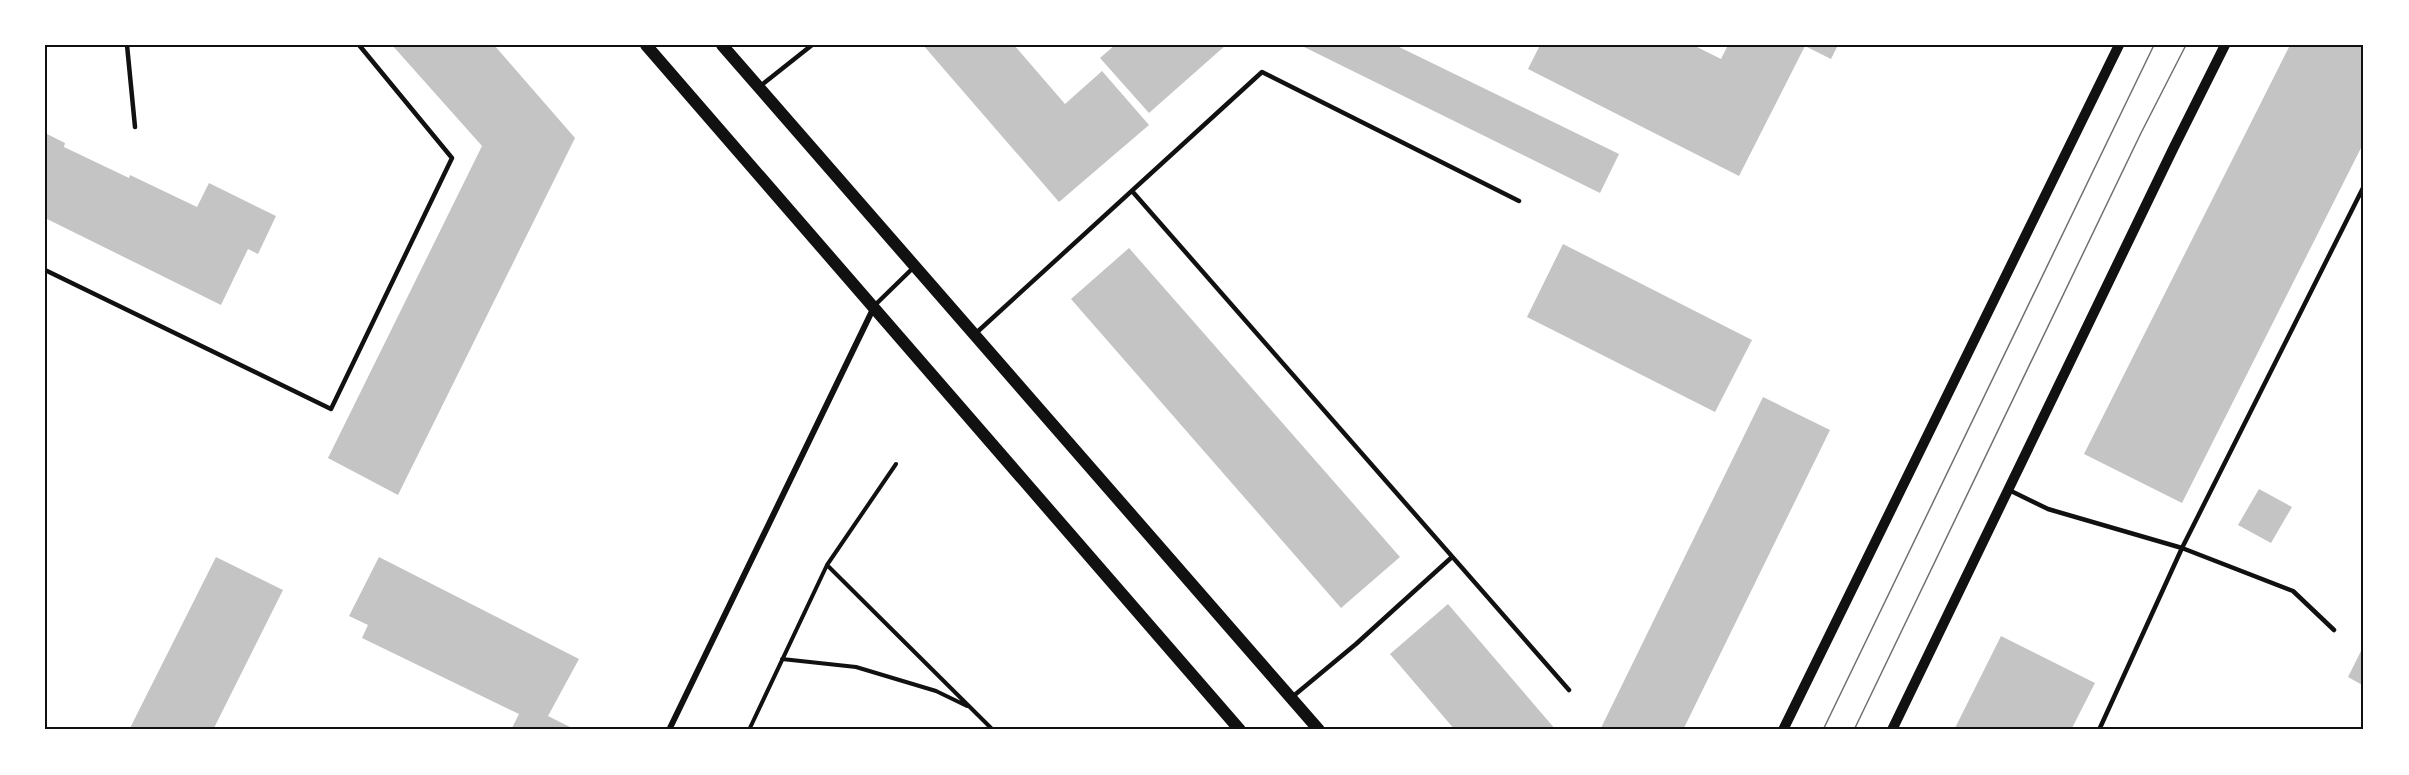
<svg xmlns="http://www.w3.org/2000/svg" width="2409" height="775" viewBox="0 0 2409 775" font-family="'Alegreya Sans',sans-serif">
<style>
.building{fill:#c4c4c4}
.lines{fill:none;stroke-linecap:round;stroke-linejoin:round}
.path{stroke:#111;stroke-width:4}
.service{stroke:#111;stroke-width:4.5}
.minor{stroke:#111;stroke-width:6}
.tertiary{stroke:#111;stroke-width:10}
.secondary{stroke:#111;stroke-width:12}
.tram{stroke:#707070;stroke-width:1.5}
.neatline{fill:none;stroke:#111;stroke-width:2}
</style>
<rect width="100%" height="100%" fill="#fff"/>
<path class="building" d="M392,45H494L575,138L398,495L328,458L482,146Z
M923,45H1014L1065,104L1102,71L1149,125L1059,202Z
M1115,45H1226L1149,113L1100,58Z
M1300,45H1395L1619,154L1600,193Z
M1540,45H1693L1721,59L1728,45H1838L1831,59L1805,46L1739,176L1528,69Z
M2290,45H2364V142L2182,503L2084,454Z
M45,133L65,143L64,147L129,178L130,175L197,207L209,183L276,216L258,254L248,249L221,305L45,218Z
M1563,244L1752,340L1715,412L1527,317Z
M1129,248L1400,557L1341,608L1071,299Z
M1763,397L1830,430L1683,730H1600Z
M2259,489L2292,507L2271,543L2238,525Z
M216,557L283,590L213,730H129Z
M379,557L579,659L548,716L576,730H511L519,714L362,638L368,625L349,616Z
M1448,604L1556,730H1455L1390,654Z
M2001,636L2095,683L2071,730H1954Z
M2364,645V686L2348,677Z"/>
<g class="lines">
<path class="path" d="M827,565L993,730
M782,659L856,667L936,691L967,706
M749,730L827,565L896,464"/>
<path class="service" d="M127,45L135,127
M759,87L812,45
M1132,191L1569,690
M45,270L331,409L452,158L359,45
M874,306L913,268
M975,334L1262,72L1519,201
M2009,490L2048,509L2182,548L2293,591L2334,630
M1291,698L1356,644L1452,557
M2099,730L2182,548L2364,186"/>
<path class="minor" d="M669,730L874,307"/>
<path class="tertiary" d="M1783,730L2119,45
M1892,730L2173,149L2225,45"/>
<path class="secondary" d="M646,45L1240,730
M722,45L1319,730"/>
<path class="tram" d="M1823,730L2154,45
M1854,730L2141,133L2186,45"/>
</g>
<rect width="2409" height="775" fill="none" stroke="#ffffff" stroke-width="93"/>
<rect x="46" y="46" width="2316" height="682" class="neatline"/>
</svg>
